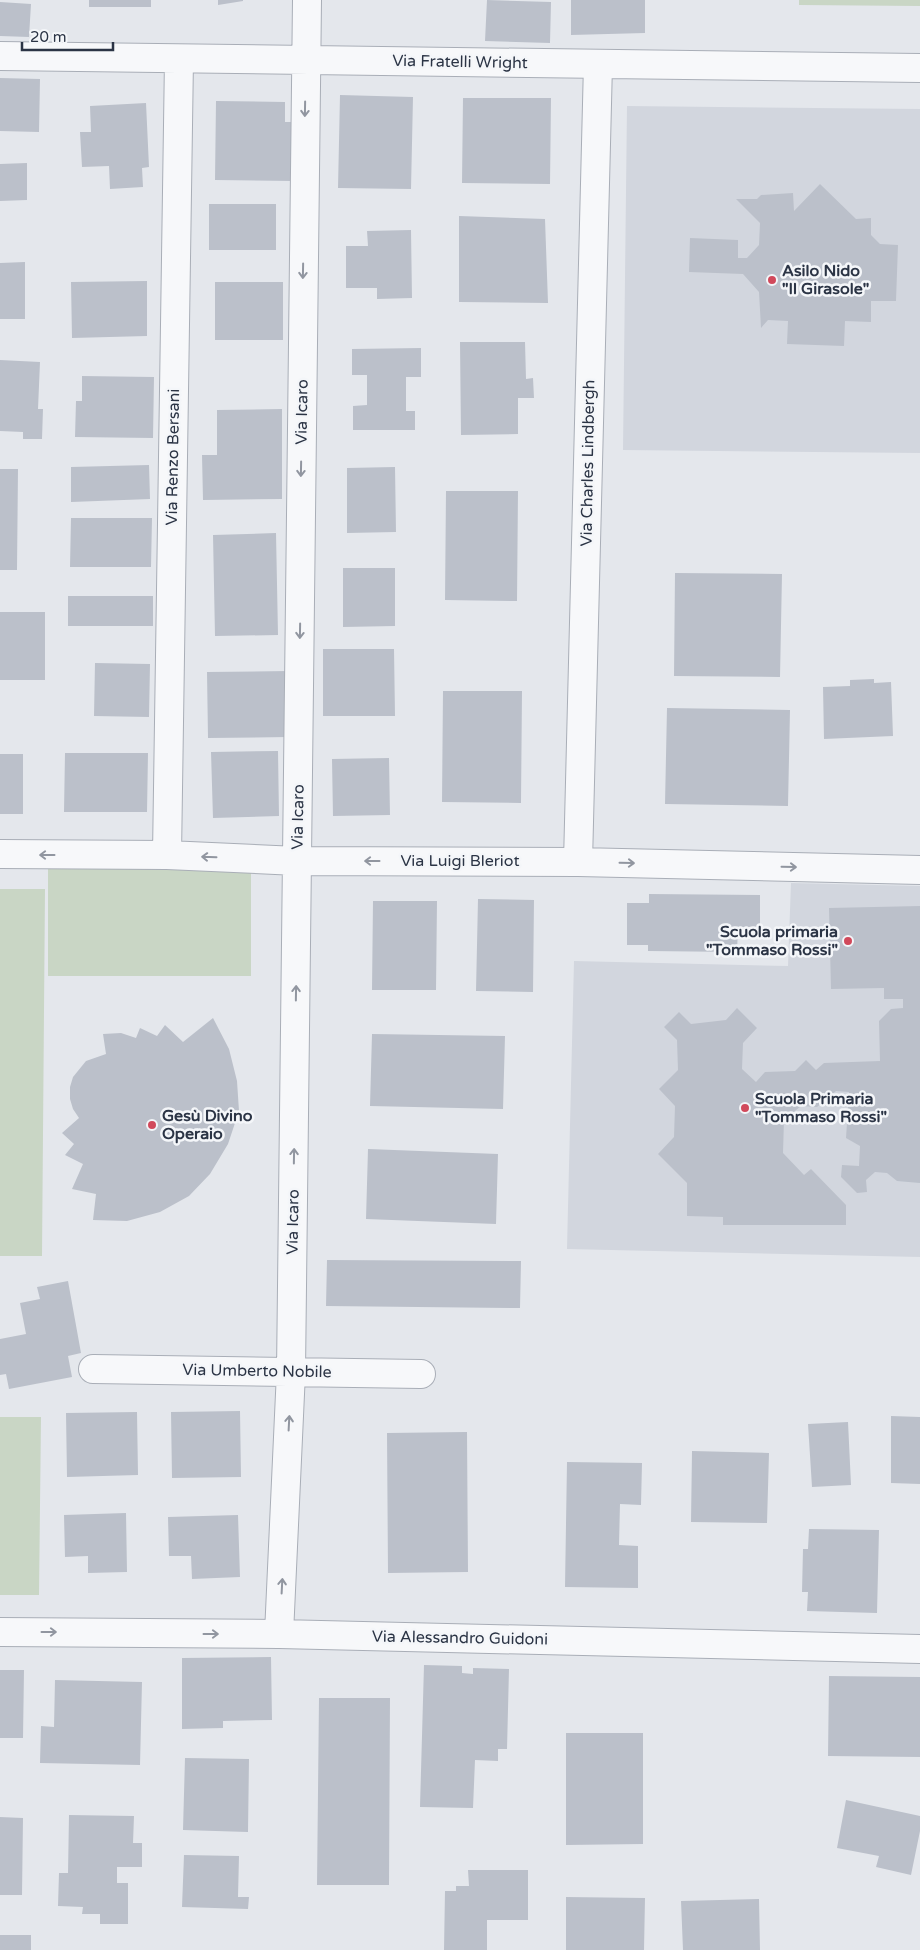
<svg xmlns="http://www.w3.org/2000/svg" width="920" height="1950" viewBox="0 0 920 1950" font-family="'Varela Round',sans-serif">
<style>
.built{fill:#d2d6de}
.green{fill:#c9d6c5}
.building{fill:#bbc0ca}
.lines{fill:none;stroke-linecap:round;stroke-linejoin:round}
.minor-casing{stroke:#a9aeb7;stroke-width:30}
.minor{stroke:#f7f8fa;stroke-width:28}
.oneway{stroke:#9196a0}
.poi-dot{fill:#d1495b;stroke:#f4f6f9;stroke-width:2}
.labels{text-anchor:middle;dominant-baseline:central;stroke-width:5;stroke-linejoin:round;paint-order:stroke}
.street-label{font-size:16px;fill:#2b3445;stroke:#f4f6f9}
.poi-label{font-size:16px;font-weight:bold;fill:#2b3445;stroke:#f4f6f9;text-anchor:start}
</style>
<rect width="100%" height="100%" fill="#e4e7ec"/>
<path class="built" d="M627,106L920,109V453L623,450Z
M791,883L920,886V1257L567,1249L574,961L788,966Z"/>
<path class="green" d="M799,0H920V6L799,5Z
M48,868H251V976H48Z
M0,889H45L42,1256H0Z
M0,1417H41L39,1595H0Z"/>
<path class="building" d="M89,0H151V7H89Z
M218,0H243V1L218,5Z
M487,0L551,2L550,43L485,41Z
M571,0H645V33L571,35Z
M0,2L31,4L29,37L0,36Z
M0,78L40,79L39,132L0,131Z
M340,95L413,97L411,189L338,188Z
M463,98H551L550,184L462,183Z
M216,101L285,102V122H294L293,181L215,180Z
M146,103L149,167L142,168L143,187L110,189L109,166L82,167L80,132H91L90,106Z
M27,163V200L0,201V164Z
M820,184L856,219L871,218V235L880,244L898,245L896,301H871V322L845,321L844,346L787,344L788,321L768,320L761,328L759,292L743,274L689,272L690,238L738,240V258H747L759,245L760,223L736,199H757L761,195L793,193L794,211Z
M209,204H276V250H209Z
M459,216L545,219L548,303L459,302Z
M411,230L412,298L377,299V288H346V246H368L367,231Z
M25,262V319H0V263Z
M147,281V336L72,338L71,282Z
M215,282H283V340H215Z
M460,342H525L526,379L533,378L534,398H518V434L461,435Z
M421,348V377H406V411H415V430H353V406L367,405V375H352V349Z
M0,360L40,362L38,409H43L42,439H23V432L0,431Z
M82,376L154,377L153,438L75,437L76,401H82Z
M282,409V499L203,500L202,455H217V410Z
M149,465L150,499L71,502V467Z
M395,467L396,532L347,533V468Z
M0,469H18L17,570H0Z
M446,491H518L517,601L445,600Z
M71,518H152L151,567H70Z
M276,533L278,635L215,636L213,535Z
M343,568H395V626L343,627Z
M675,573L782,574L780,677L674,676Z
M68,596H153V626H68Z
M0,612H45V680H0Z
M323,649H394L395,716H323Z
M95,663L150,664L149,717L94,716Z
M289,671V737L208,738L207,672Z
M874,679V683L891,682L893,736L824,739L823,687L850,686V680Z
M443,691H522L521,803L442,802Z
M667,708L790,710L788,806L665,804Z
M278,751L279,816L213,818L211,752Z
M65,753H148L147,812H64Z
M0,754H23V814H0Z
M389,758L390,815L333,816L332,759Z
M649,894L760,895V927H738L737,952L648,951V945H627V903H649Z
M478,899L534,900L533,992L476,991Z
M373,901H437L436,990H372Z
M920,906V1183L897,1181L887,1173L875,1172L866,1180L867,1192L857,1193L841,1177L842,1165L859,1166L860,1146L846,1138L849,1092L836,1091L817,1107L801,1106L784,1120L783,1153L804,1175L811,1169L846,1205V1225H723V1217L687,1216V1183L658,1154L674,1137L675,1106L659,1089L678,1070L677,1040L664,1027L679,1012L691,1024L726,1020L737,1008L757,1028L743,1043L742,1069L756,1082L765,1072L795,1071L806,1060L816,1070L824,1063L880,1061L879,1021L891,1009L903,1008V999H884V988L831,989L829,908Z
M213,1018L229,1049L237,1081L239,1111L228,1144L210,1174L189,1196L160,1212L127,1221L93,1220L96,1194L72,1189L83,1164L65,1155L74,1144L62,1133L79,1118L73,1109L70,1099V1087L73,1077L86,1061L106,1054L103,1034L121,1033L136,1038L140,1028L157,1036L165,1025L183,1042Z
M372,1034L505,1036L503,1109L370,1106Z
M368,1149L498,1154L496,1224L366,1219Z
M327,1260L521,1261L520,1308L326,1306Z
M68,1281L81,1353L68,1356L72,1377L9,1389L6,1374L0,1375V1339L26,1334L20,1303L40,1299L37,1287Z
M240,1411L241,1477L172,1478L171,1412Z
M137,1412L138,1475L67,1477L66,1413Z
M891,1416L920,1417V1484L891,1483Z
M848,1422L851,1485L812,1487L808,1424Z
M467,1432L468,1572L388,1573L387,1433Z
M692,1451L769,1453L767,1523L691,1522Z
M567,1462L642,1463L641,1505L620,1504L619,1545L638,1546V1588L565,1587Z
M126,1513L127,1572L88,1573V1556L65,1557L64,1515Z
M238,1515L240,1577L192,1579L191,1556H169L168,1517Z
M809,1529L879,1530L877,1613L807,1611L808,1592H802L803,1549H808Z
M271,1657L272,1720L223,1721V1728L182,1729V1658Z
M424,1665L462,1666V1673L473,1674V1668L509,1669L507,1749H498V1761L475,1760L473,1808L420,1807Z
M0,1670H24L23,1738H0Z
M829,1676L920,1677V1757L828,1756Z
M55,1680L142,1682L140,1765L40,1763L41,1726L54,1727Z
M319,1698H390L389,1885H317Z
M566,1733H643V1844L566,1845Z
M185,1758L249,1759L248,1832L183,1830Z
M846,1800L920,1816V1831L911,1875L876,1867L879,1856L837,1848Z
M69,1815L134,1816L133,1843H142V1867H117V1883H128V1924H100V1914H82L83,1907L58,1906L59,1873H68Z
M0,1817L23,1818L22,1895H0Z
M184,1855L239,1856L238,1897H249L248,1909L182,1907Z
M468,1870H528V1920H487V1950H444L445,1891H456V1886H469Z
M566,1897L645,1898L644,1950H566Z
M759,1899L760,1950H683L681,1901Z
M0,1935H31V1950H0Z"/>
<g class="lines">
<g class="minor-casing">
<path id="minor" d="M0,56L920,68
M0,854L167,855L297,861L578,862L920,870
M167,855L179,59
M578,862L598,64
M93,1369L421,1374
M0,1632L279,1634L920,1649
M279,1634L291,1372L307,0"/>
</g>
<use href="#minor" class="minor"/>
</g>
<defs><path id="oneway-shaft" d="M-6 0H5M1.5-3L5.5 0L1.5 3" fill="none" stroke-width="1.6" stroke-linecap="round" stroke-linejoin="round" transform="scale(1.25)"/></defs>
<g class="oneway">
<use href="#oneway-shaft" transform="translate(305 109) rotate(91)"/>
<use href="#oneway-shaft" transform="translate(303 271) rotate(91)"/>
<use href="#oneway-shaft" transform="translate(301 469) rotate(91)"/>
<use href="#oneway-shaft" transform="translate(300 631) rotate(91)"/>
<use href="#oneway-shaft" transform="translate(47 855) rotate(-180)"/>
<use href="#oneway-shaft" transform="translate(209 857) rotate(-178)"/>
<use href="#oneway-shaft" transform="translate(372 861) rotate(-180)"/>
<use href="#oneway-shaft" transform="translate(627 863) rotate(1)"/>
<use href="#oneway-shaft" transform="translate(789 867) rotate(1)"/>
<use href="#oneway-shaft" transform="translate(296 993) rotate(-89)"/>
<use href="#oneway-shaft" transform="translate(294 1156) rotate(-89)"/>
<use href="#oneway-shaft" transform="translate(289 1423) rotate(-87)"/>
<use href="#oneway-shaft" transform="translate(282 1586) rotate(-87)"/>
<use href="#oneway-shaft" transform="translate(49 1632)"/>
<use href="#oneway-shaft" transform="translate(211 1634)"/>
</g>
<g class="poi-dot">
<circle cx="772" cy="280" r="5"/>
<circle cx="848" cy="941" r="5"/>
<circle cx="745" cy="1108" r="5"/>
<circle cx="152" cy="1125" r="5"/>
</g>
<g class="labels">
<g class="street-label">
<text transform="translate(460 62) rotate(1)">Via Fratelli Wright</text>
<text transform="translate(302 412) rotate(-89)">Via Icaro</text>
<text transform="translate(173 457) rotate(-89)">Via Renzo Bersani</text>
<text transform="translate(588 463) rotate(-89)">Via Charles Lindbergh</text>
<text transform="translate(298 817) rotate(-89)">Via Icaro</text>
<text x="460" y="861">Via Luigi Bleriot</text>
<text transform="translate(293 1222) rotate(-89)">Via Icaro</text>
<text transform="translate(257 1371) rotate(1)">Via Umberto Nobile</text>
<text transform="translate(460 1638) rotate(1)">Via Alessandro Guidoni</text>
</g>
<g class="poi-label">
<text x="782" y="271">Asilo Nido<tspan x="782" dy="18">"Il Girasole"</tspan></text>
<text x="838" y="932" text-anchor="end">Scuola primaria<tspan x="838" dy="18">"Tommaso Rossi"</tspan></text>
<text x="755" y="1099">Scuola Primaria<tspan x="755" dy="18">"Tommaso Rossi"</tspan></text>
<text x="162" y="1116">Gesù Divino<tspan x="162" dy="18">Operaio</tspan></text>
</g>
</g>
<path d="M22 42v8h91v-8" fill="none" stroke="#2b3445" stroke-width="2.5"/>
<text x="30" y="42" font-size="15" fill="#2b3445" stroke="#f4f6f9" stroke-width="4" paint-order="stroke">20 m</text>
</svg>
